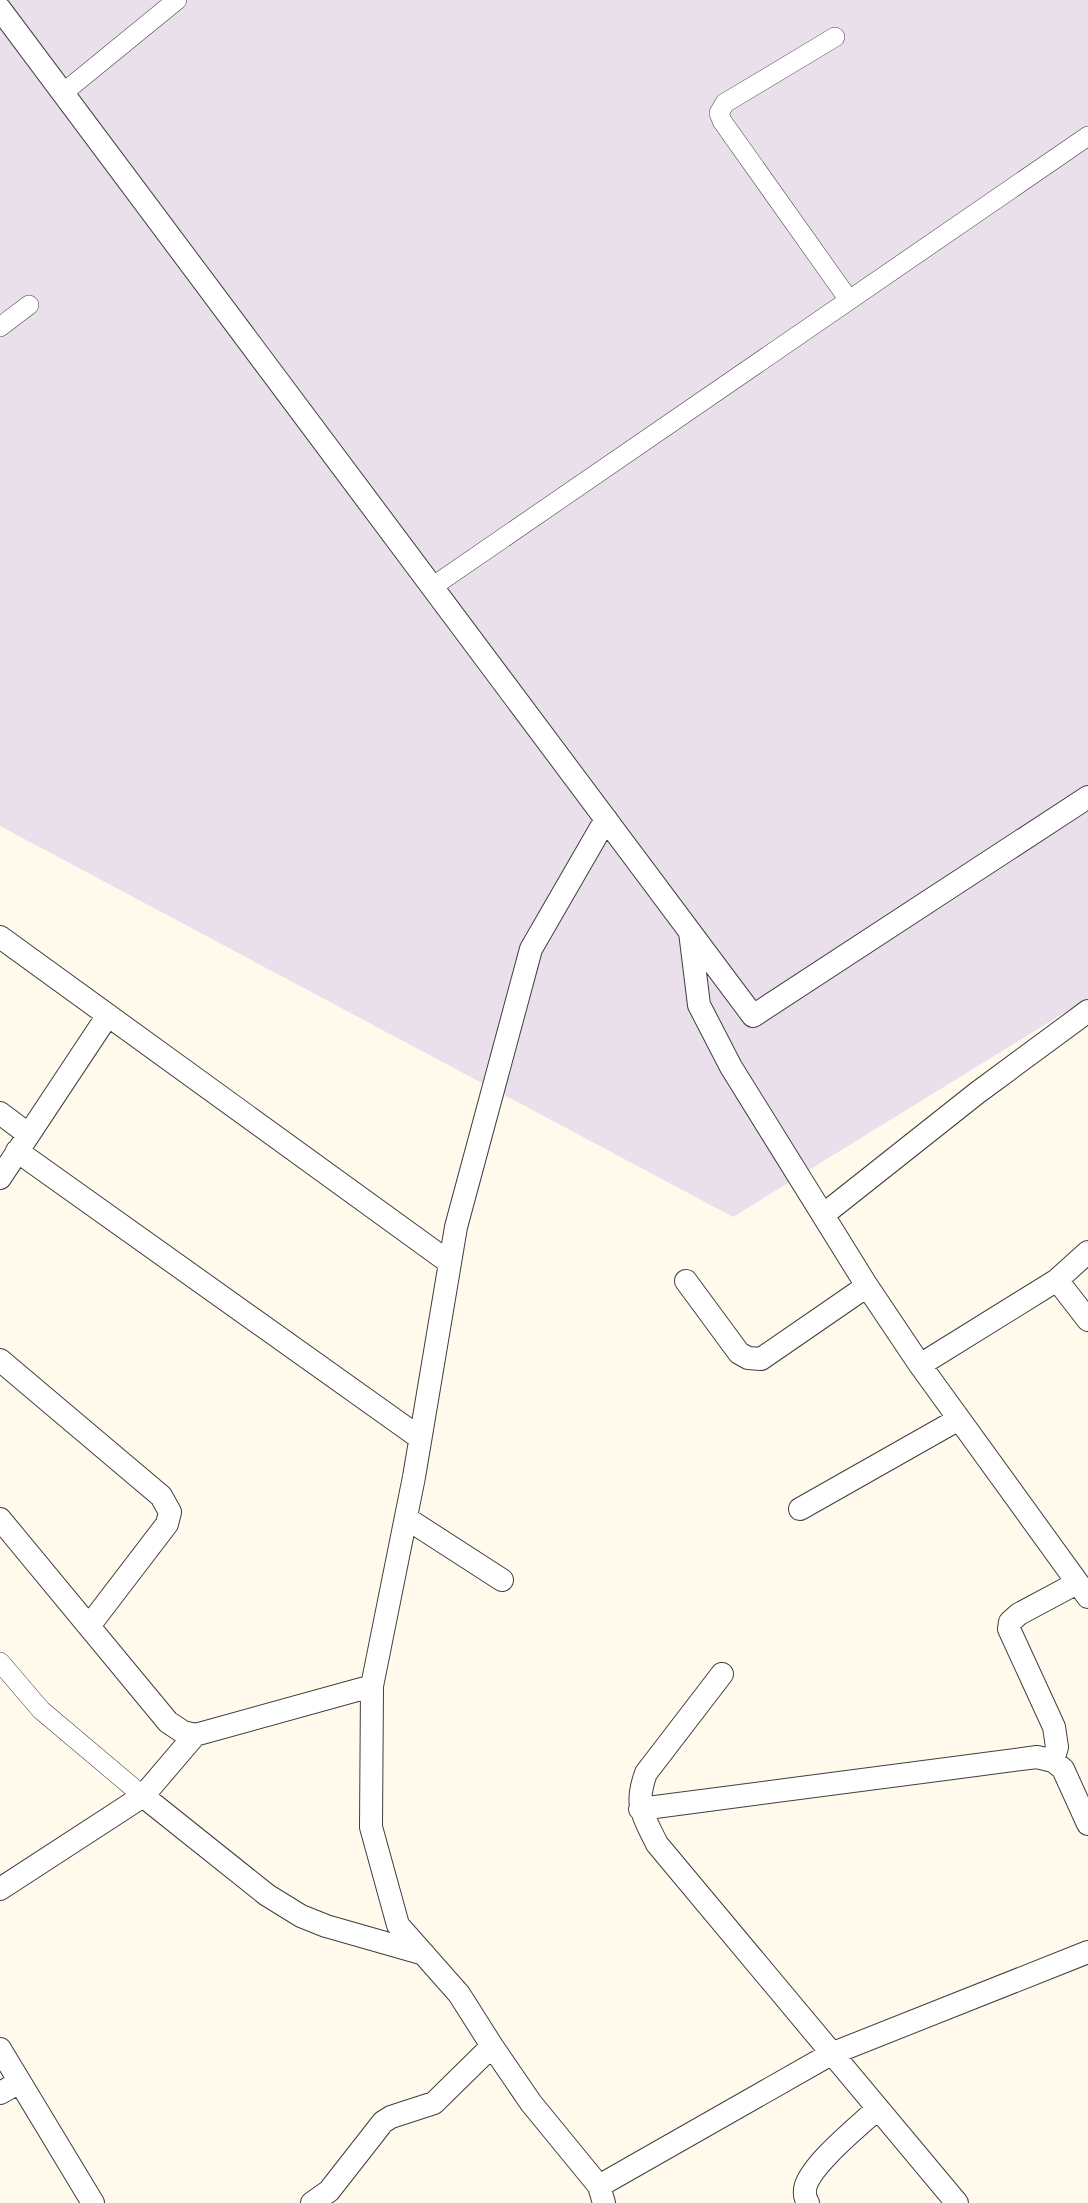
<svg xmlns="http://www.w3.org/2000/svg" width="1088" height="2203" viewBox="0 0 1088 2203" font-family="Merriweather,serif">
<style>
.industrial{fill:#eae0ec}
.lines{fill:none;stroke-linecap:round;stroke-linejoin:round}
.service-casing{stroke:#3f3f3f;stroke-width:20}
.minor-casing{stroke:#3f3f3f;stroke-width:24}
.service{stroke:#fff;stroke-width:19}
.minor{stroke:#fff;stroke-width:22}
</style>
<rect width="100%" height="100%" fill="#fffaec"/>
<path class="industrial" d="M0,0H1088V998L733,1217L0,826Z"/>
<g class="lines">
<g class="service-casing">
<path id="service" d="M835,37L725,103L719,113L722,121L849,300
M63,93L177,0
M0,327L29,305
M432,587L1088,136
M0,1662L41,1710L143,1796"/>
</g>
<g class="minor-casing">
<path id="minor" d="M0,9L753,1016L1088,797
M690,932L699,1005L731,1067L867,1286L920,1365L1088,1597
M0,937L450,1263
M0,1113L28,1134
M17,1151L420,1438
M0,1178L108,1015
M823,1215L977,1093L1088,1011
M1057,1280L1088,1320
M686,1281L739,1353L748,1358L761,1359L867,1286
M0,1360L161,1496L170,1512L167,1524L89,1626
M920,1365L1057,1280L1088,1252
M800,1509L959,1419
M406,1518L502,1580
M0,1519L168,1722L183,1732L195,1735L372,1686
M722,1674L646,1773C634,1806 643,1815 657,1844L957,2203
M1053,1761L1057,1747L1054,1727L1009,1629L1010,1622L1019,1614L1077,1583
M143,1796L267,1895L301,1916L326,1926L424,1954
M640,1809L1037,1757L1053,1761L1063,1769L1088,1824
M0,1889L143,1796L195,1735
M0,2049L93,2203
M0,2093L20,2082
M599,2186L831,2054L1088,1952
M312,2203L329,2191L383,2122L391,2117L434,2103L492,2046
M604,2203L599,2186L531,2103L492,2046L459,1994L398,1925L371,1827L372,1686L414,1477L456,1227L531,949L606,819
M808,2203C805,2198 804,2191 806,2185C814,2162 858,2127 877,2109"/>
</g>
<use href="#service" class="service"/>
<use href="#minor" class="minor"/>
</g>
</svg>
